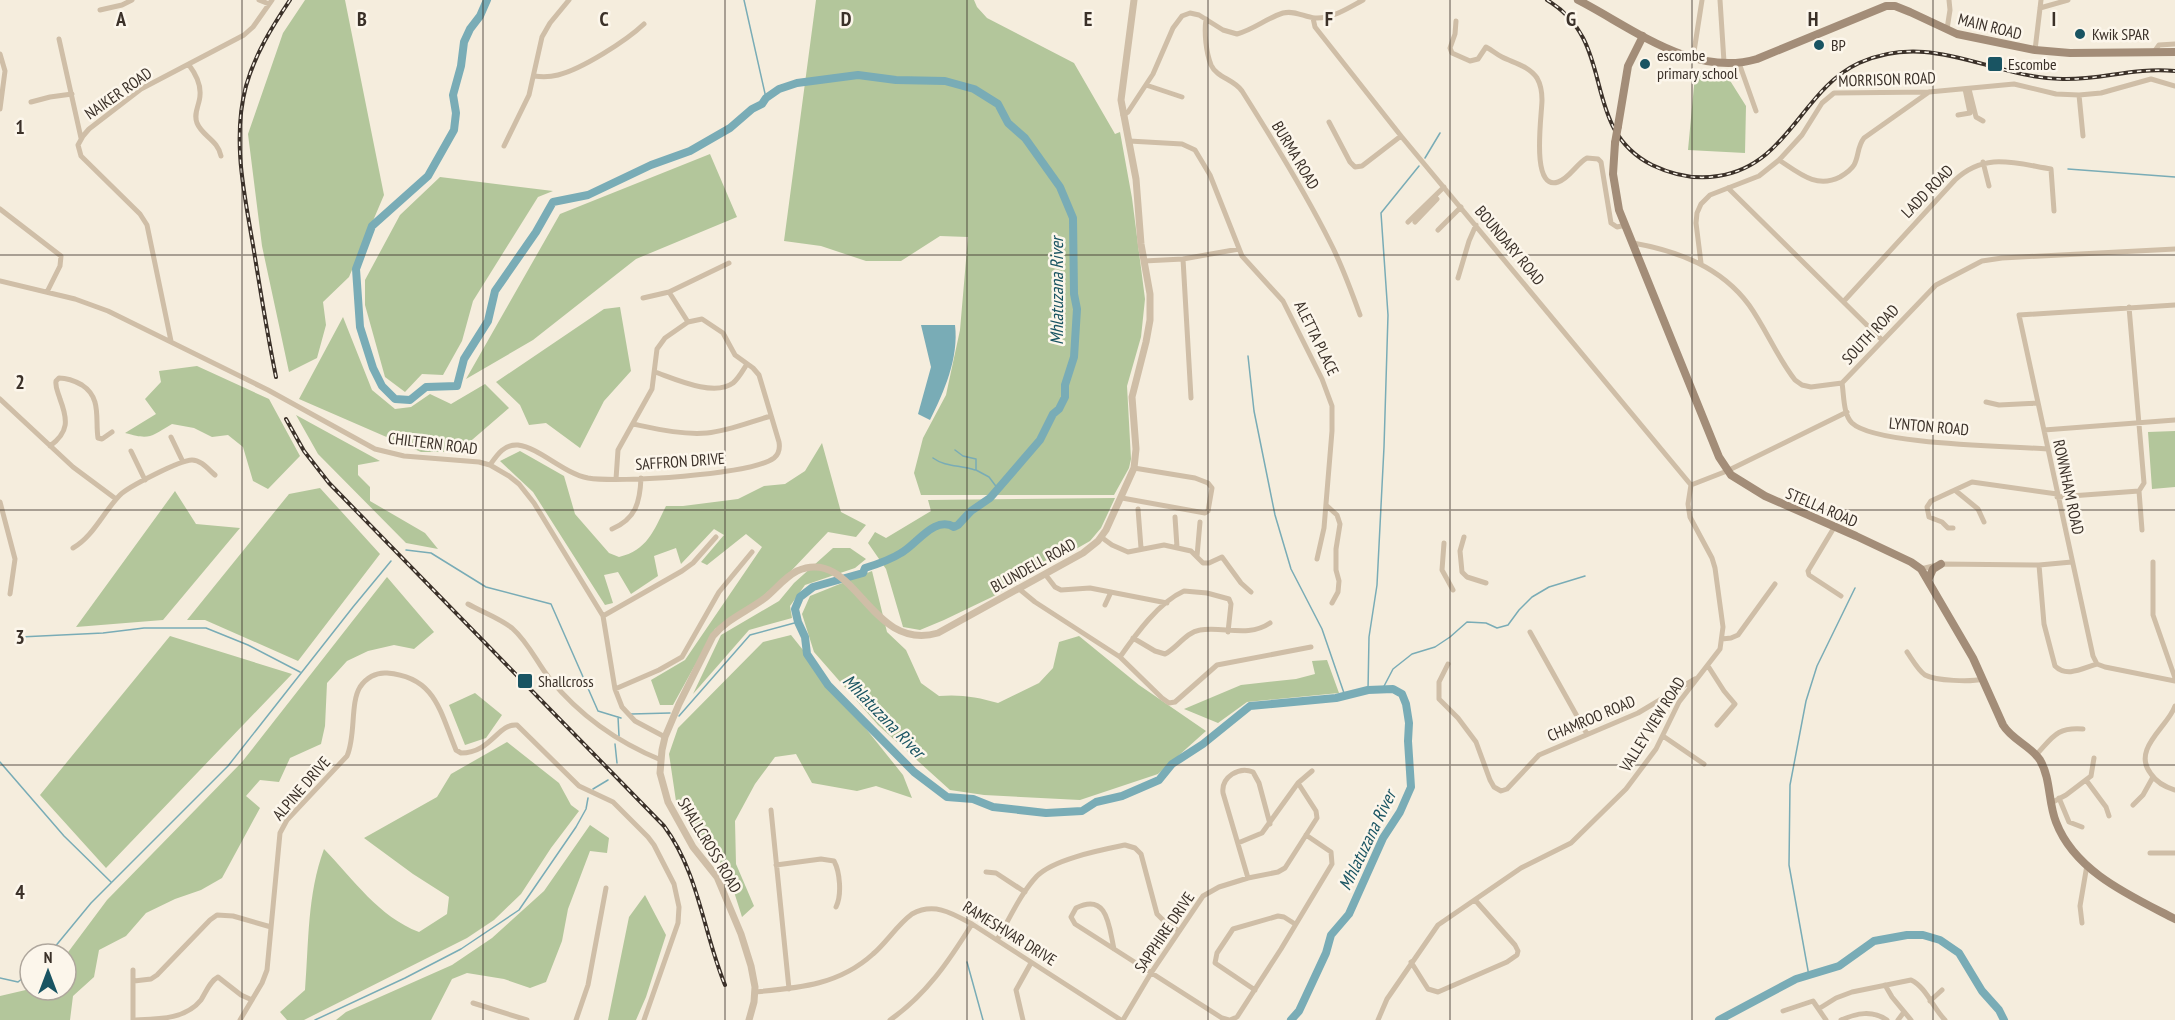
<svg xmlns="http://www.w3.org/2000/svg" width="2175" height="1020" viewBox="0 0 2175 1020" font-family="'PT Sans Narrow',sans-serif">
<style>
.green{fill:#b3c69b}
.water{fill:#79acb6}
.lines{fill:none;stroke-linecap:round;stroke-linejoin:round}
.stream{stroke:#79acb6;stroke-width:1.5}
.river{stroke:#79acb6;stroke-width:8}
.minor{stroke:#cfbea7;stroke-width:5}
.tertiary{stroke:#cfbea7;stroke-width:7}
.secondary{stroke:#a38d78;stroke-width:8}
.rail-casing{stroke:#3b3129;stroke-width:4}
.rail{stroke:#fcf6eb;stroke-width:1.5;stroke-dasharray:4.5;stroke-linecap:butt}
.secondary-bridge{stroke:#a38d78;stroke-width:8}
.grid{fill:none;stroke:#3b3129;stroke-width:1.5;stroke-opacity:0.55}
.poi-dot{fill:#195462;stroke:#fcf6eb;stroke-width:2}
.labels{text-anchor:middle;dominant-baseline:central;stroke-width:5;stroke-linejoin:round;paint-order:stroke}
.street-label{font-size:16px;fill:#3b3129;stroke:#fcf6eb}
.poi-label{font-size:16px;fill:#3b3129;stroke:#fcf6eb;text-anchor:start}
.water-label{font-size:18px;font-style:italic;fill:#195462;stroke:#fcf6eb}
.grid-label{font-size:20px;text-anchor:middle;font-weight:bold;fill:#3b3129;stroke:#fcf6eb;stroke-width:5;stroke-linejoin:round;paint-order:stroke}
</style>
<rect width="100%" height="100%" fill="#f5eddd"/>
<path class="green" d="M305,0H345L384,195L349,277L323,302L326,325L317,358L289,372L262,246L248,134L283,33Z
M816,0H974L977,7L987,18L1074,63L1115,134L1120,132L1132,198L1145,299L1141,337L1127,386L1131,459L1129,468L1114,495H921L914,473L923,438L946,395L960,330L968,237L940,236L901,261H866L821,246L784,241Z
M1695,75L1729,79L1746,106L1745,153L1688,150Z
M710,154L737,217L636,259L533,340L466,379L560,214Z
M440,177L553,191L538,197L473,301L462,341L443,375L422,374L405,392L385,377L365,305V280L400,215Z
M620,307L631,371L604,401L580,448L546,423L529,425L520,405L496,382L604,309Z
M343,317L372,390L395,409L411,407L430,394L451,404L485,384L509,408L458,452H421L299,399Z
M197,366L269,399L300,456L268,489L253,481L243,447L228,435L212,437L194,428L172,424C150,437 150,440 125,433L156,414L145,399L161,382L159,371Z
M296,415L380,461L358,465V475L370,487V501L425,533L438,549L406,543L318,454Z
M2175,431V487L2152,489L2148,432Z
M822,443L841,512L866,525L856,537L828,532L791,571L752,606L715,629L673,705H660L651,680L685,660L762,547L746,534L707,565L701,562L724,535L714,529L681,564L676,548L654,556L658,576L631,594L618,572L604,575L613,603L605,605L533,492L500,461L520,451L564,476L575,514L609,553L619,557C648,550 654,530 666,506H683L738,499L764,486L785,484L805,471Z
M320,488L380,554L298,661L205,620H187L289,494Z
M175,491L196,524L240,528L163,620L76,627Z
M1115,498L1101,528L1090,541L992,597L944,620L920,630L903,627L886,569L868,543L875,532L886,538L931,511L928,500Z
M833,548H850L866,559L855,568L805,585L790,606L792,618L749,630L693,694L721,635L779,601L794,583Z
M872,571L887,632L906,650L921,683L939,696C959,694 978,697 998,703L1039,683L1053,668L1059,642L1079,636L1139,685L1206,731L1158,774L1080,800L984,795L950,790L878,725L814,652L802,614L810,596Z
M387,577L434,632L414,649L394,645L368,651L347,661L327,683L325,726L321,744L290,758L279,782L260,780L246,796L260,808L222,878L201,890L175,899L146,913L126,936L99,950L94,977L73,996L70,1020H0V996L30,989L66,990V955L107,900L242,762Z
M791,635L903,775L912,798L876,786L857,791L812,783L796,754L775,757L755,784L735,821L736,864L754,906L742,917L729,876L676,801L669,754L678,728L763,642Z
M170,636L292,674L106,868L40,795Z
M1327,660L1339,693L1247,702L1218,723L1184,709L1241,685L1296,679L1315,674L1312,661Z
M475,693L502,715L486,738L465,745L449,705Z
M507,742L559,783L571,805L579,811L551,848L521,894L494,920L467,938L304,1020H287L280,1012L305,990C309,942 307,895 324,849C353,879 379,917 419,932L447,914L449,897L413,874L364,838L437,797L451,774Z
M590,825L609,838L607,853L590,851L568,909L562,941L546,982L530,988L504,979L467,973L452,979L431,1020H336L346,1012L452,965L492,938L544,891Z
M645,895L666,935L646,997L636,1020H608L629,917Z"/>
<path class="water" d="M921,325H955C959,358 944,392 930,420L918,414L931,367Z"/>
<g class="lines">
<path class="stream" d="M744,0L766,98
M1425,158L1440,133
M2068,169L2175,177
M1248,356L1254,411L1275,515L1291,569L1322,629L1345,696
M955,450L963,456L976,459V470L989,477L998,489
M933,458C945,467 960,465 975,470
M406,550L431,553L486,587L551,604L598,711L621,718
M20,637L103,633L144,628H206L248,645L300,672
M1368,690L1369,637L1377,585L1384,447L1388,315L1381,213L1419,166
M1382,690L1393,669L1412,654L1435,647L1450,637L1467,622L1486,623L1497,628L1508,625L1519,610L1532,597L1549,587L1585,576
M631,714L670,713
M679,716L750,635L798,622
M618,717L619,736
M615,744L617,763
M0,762L64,836L111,882
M593,789L608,780
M49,954L91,903L228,766L353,607L391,561
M967,962L983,1020
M1809,976L1789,865L1790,785L1806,701L1817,666L1855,588
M0,978L18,982L30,972
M315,1020L405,978L461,949L519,910L576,827L586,809L588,798"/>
<path class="river" d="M487,0L480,16L470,29L464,42L461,66L453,95L456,113L454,130L428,176L372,226L356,269L360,327L373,368L382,386L395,399L410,400L426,387L457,386L464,359L488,321L495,291L536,232L553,202L588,195L651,165L690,151L730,128L752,109L762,104L766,98L779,89L797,83L858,75L896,80L945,81L974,89L998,104L1008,123L1025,138L1060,187L1073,218L1074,294L1077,309L1074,357L1065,385V397L1059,409L1053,414L1040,440L990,498L971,511L958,525L954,527C935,515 916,545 901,553C890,560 878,564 865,568L863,573L813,587L800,597L795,609L798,622L805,637L807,654L828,685L914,772L947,797L973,799L993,807L1046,813L1082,811L1096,802L1122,796L1159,780L1172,764L1203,744L1250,706L1336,698L1368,690L1393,689L1402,694L1406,704L1409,723L1408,741L1411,787L1400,812L1383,838L1349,914L1331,935L1326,953L1299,1011L1291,1020
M1719,1020L1796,979L1839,966L1874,941L1907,935H1923L1940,940L1959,953L1982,991L1999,1010L2004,1020"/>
<path class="minor" d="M259,0L269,4
M1720,0L1724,62
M2040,8L2068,0
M100,10L122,5L132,0
M1313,18L1315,27L1401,136L1691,485
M1206,19C1204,33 1206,52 1211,65C1217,78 1234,79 1242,91C1273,140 1304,190 1330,242C1342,265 1351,290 1360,315
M1456,21L1455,34L1450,48L1452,53L1470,61L1478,59L1486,47C1492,50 1496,54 1502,57C1514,63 1529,66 1537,78C1541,85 1542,93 1542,100C1542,114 1530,191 1558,182C1570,178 1576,164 1587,158L1598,159L1601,162L1611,223L1617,227L1626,225
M1947,29L1950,10L1949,0
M59,39L81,138
M2035,50L2041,0
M2154,52L2159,45L2175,44
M0,54L5,71L0,109
M1693,58L1702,0
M1739,63L1756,111
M189,65C195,73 201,84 200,95C200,104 193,113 197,123C202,136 218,140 221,156
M534,76C542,77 550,77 558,75C582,69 626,41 644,24
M1146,85L1182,97
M1969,89L1976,117L1983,121
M2079,95L2083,136
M31,102L50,97L72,94
M1123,115L1128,112L1153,74L1173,28L1182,16L1190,13L1199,15L1223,30L1237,34C1253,30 1267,18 1283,13C1295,10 1304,17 1315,18C1332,19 1348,8 1363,0
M1958,115L1970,113L1965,89
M1329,122L1350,162L1355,167L1362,166L1401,136
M1129,141L1182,144L1195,150L1210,175L1242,256L1283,301L1322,379L1332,406V431L1324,528L1317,559
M504,146L529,95L542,37L550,23L569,0
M1779,160C1799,173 1816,189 1840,177C1845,174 1851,170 1854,165C1859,156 1857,147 1864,138L1929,92
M1983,162L1989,186
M1728,188L1882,340
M0,209L61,256L60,266L47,292
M1408,222L1444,187
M1415,222L1437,199
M1438,230L1461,207
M1633,243C1678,251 1721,267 1749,305C1766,329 1777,357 1795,380L1802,385L1811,387L1842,383L1936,285L1982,261L2002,258L2175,249
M1183,259L1191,398
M1144,261L1183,259L1239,249
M1701,263L1696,223L1697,213L1701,204L1710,195L1759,176L1779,160L1802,135L1822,103L1834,93L1929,92L2014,84L2056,94L2079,95L2101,93L2151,79L2175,86
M1458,278L1469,241L1476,225
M0,281L75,299L108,311L268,390L375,449L404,456L479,462L490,465L509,476L519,484L534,503L603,616L615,689L622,707L635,721L665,737
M669,292L688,322
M643,298L669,292L729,263
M1844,301L1955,180C1985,152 2014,163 2051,169L2054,211
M2129,307L2144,483L2139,491L2142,530
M171,341L147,225L140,214L81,156L78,145L83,136L89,129L141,89L244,35L253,27L272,0
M655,372C675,379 714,397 733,383C739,378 743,370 747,364
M1842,383C1844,395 1843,414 1852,423C1875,445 2010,446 2047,449
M0,399L73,467L116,499
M1986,402L1999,405L2038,403
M633,424C657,429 682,435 707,433C729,431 750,422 771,416
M2044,430L2175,420
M171,437L183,462
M50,446C69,432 68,420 60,399C58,392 55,388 56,381L59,378C68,378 75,381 82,385C102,398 95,419 98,438L102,439L112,432
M131,451L145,480
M490,465C497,455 504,444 518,445C540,448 563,473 588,478C618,483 751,475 774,458C779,454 780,448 779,442L759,375L753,368L735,355L723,333L702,319L688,322L665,338L657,349L652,389L618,450L616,479
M1691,485L1727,471L1847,412
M1956,491L1978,509L1984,522
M2057,497L2139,491
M1122,498L1205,513L1208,511L1212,488L1208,483L1195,478L1134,468
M0,502L15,559L10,594
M1326,505L1337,515L1340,524L1336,549V570L1339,581L1338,592L1332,603
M1138,509L1141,548
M1175,517L1177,547
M1835,526L1808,571L1809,575L1841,596
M1953,528H1948L1942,522L1929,517L1927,507L1931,501L1972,482L2057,494
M612,529C636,519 640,502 641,478
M1101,537L1112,545L1128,552L1164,545L1191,551L1203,563H1209L1222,557L1241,583L1251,592
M1464,537L1460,551L1462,572L1467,577L1486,583
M1444,543L1442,570L1453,590
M73,548C93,537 104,511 120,495C128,487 180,460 192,460C201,460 208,469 215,475
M1197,556L1200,522
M2153,562V615L2175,678
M2039,565L2044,624L2055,666C2067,678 2083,668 2097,664
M1921,569L1941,564L2039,565L2072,562
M1045,574L1055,587L1061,590L1090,588L1167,603
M1018,588L1035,602L1120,657L1162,698L1169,703L1175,702L1217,665L1311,647
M468,604C482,612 499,618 512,628C529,643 537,663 550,679C581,717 617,742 661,760
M1105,605L1111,592
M603,616L682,571L693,563L716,537
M1530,632L1587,734
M1133,638L1155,651L1165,654C1177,648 1186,632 1200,630C1223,626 1248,638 1270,623
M1722,639L1731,638L1738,635L1775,584
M1907,652C1912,659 1918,670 1925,675C1936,681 1971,682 1983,679
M1120,657C1136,634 1159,602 1184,591L1207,593L1229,599L1231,604L1228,632
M1448,664L1439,682V699L1458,718L1476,742L1490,780L1494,787L1501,791L1507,789L1539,755L1638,713L1695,679
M2097,664L2093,656L2019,315L2175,305
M2097,664L2105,667L2175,681
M1708,666L1724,691L1735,704L1717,725
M615,689L659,670L682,657L719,592L752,552
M2175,706C2168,727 2131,749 2151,774C2157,783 2165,787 2175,790
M1663,736L1704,764
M2036,755C2053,737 2056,727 2083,729
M2086,780L2106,807L2109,816
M2059,798L2069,822L2082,827
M2051,803L2066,795L2091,776L2094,758
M2133,805L2143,795L2153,777
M771,810L789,989
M1238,843L1262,833L1298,783L1312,771
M2150,853H2175
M776,865L821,859L834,861C840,872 842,895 836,907
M986,872L996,873L1025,892
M1248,878L1223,793C1221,777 1239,766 1253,772L1259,783L1270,824
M2082,923L2080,906L2087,865
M997,940C1009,920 1020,894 1037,876C1054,859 1101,850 1125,845L1135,848L1141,854L1157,914L1165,922L1179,931
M1114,949C1109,927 1108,892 1076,908L1071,917L1075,924L1222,1018L1229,1020
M1411,962L1428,989L1438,992L1507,962L1517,955L1518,951L1515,945L1475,900
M134,981L151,979L157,975L210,920L217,915L233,916L271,927
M1885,985L1892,997L1911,1020
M1255,990L1215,963L1217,953L1233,929L1278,916L1284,917L1295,924
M755,992C799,988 839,985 873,954C887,942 897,925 912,914C934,902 952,913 972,924L1121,1020
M1930,1001L1942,990
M473,1003L527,1020
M1820,1008L1836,998L1852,992L1911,980C1926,987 1933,1008 1945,1020
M1783,1011L1813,1001L1826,1020
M133,1020C157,1019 185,1020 201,1000C206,992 210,981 218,977L241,995L252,1000
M133,1020V970
M240,1020L262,983L267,970L280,833L287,820L347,756C356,736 350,703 360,687C366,678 376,672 387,673C436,677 440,712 456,750L461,753C491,753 498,723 517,725L579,786L613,802L648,837L654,845L674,884L679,907L678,923L644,1020
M576,1020L588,985L606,888
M890,1020C926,995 949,961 972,924
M1023,1020L1016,990L1031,963
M1123,1020L1151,973L1203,896L1219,887L1248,878L1278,872L1285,868L1317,818L1316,811L1298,783
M1230,1020L1237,1017L1281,949L1332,864L1331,852L1306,835
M1378,1020L1387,999L1438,925L1521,868L1571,843L1626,789L1656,749L1679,702L1720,649L1723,627L1715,568L1712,558L1690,517L1688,504L1691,485
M1841,1020C1857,1013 1872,1010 1887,1020
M1898,1020L1904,1012"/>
<path class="tertiary" d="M749,1020L754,1002L755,987L751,966L741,934L717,877L693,847L668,802L660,773L662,750L665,737L679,704L713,636C727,619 748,611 765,598C776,589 785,577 797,571C856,545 868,653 938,633L1083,553L1098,541L1106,530L1134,468L1136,449L1132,397L1146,342L1150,320V294L1141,244L1136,179L1121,100L1134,0"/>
<path class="secondary" d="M1578,0C1631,27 1693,78 1757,59L1886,6H1895L1910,12L1957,34L2035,50L2070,53L2175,52
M1618,126L1628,66L1643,36
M1615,143L1613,174L1619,210L1719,457L1731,475L1765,496L1856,536L1911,562L1921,569L1973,658L2003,725C2012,740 2031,746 2040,760C2051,779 2048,802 2056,822C2075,872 2131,896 2175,919
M1928,580L1933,569L1941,564"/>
<g class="rail-casing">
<path id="rail" d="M1547,0C1619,43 1578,127 1652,165C1673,175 1695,180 1718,176C1788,166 1801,90 1859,63C1932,30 1991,78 2063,79C2101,80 2134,67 2175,71
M276,377C267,333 260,289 253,245C244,192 232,139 246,86C255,54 272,27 290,0
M286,419L304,451L329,483L664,826C699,873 703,932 725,985"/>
</g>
<use href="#rail" class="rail"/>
<path class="secondary-bridge" d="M1615,143L1618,126"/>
</g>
<path class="grid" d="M242,0V1020M483,0V1020M725,0V1020M967,0V1020M1208,0V1020M1450,0V1020M1692,0V1020M1933,0V1020M0,255H2175M0,510H2175M0,765H2175"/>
<g class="poi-dot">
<circle cx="2080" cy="34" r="6"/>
<circle cx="1819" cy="45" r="6"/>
<circle cx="1645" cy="64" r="6"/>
<rect x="1987" y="56" width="16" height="16" rx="3"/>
<rect x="517" y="673" width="16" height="16" rx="3"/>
</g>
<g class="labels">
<g class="street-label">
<text transform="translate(1990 26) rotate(14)">MAIN ROAD</text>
<text transform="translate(1887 79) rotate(-2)">MORRISON ROAD</text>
<text transform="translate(118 93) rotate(-35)">NAIKER ROAD</text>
<text transform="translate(1296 155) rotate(59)">BURMA ROAD</text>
<text transform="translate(1927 191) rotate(-46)">LADD ROAD</text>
<text transform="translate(1510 245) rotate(50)">BOUNDARY ROAD</text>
<text transform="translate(1870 334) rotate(-47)">SOUTH ROAD</text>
<text transform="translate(1317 338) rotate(64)">ALETTA PLACE</text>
<text transform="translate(1929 426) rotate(5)">LYNTON ROAD</text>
<text transform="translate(433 443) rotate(7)">CHILTERN ROAD</text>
<text transform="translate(680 461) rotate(-4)">SAFFRON DRIVE</text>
<text transform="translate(2069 487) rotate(78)">ROWNHAM ROAD</text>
<text transform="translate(1822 507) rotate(23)">STELLA ROAD</text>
<text transform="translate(1033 565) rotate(-29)">BLUNDELL ROAD</text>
<text transform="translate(1591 718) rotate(-23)">CHAMROO ROAD</text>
<text transform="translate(1652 724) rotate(-58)">VALLEY VIEW ROAD</text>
<text transform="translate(301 788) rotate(-49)">ALPINE DRIVE</text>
<text transform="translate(710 845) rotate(59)">SHALLCROSS ROAD</text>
<text transform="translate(1164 932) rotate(-56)">SAPPHIRE DRIVE</text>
<text transform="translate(1010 933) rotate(32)">RAMESHVAR DRIVE</text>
</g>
<g class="poi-label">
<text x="2092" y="34">Kwik SPAR</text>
<text x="1831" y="45">BP</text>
<text x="1657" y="55">escombe<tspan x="1657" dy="18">primary school</tspan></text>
<text x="2008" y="64">Escombe</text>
<text x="538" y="681">Shallcross</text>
</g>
<g class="water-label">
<text transform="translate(1056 291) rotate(-90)">Mhlatuzana River</text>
<text transform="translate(884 716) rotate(46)">Mhlatuzana River</text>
<text transform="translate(1367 840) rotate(-64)">Mhlatuzana River</text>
</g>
</g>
<g class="grid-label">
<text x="121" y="26">A</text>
<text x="362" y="26">B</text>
<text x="604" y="26">C</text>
<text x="846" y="26">D</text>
<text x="1088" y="26">E</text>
<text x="1329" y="26">F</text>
<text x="1571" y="26">G</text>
<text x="1813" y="26">H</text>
<text x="2054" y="26">I</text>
<text x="20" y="134">1</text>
<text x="20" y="389">2</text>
<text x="20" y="644">3</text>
<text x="20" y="899">4</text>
</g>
<g transform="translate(48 972)"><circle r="28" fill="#fcf6eb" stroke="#afa79d" stroke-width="1.5"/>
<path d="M0-4.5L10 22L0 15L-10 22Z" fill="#195462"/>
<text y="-9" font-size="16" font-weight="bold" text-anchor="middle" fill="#3b3129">N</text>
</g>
</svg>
